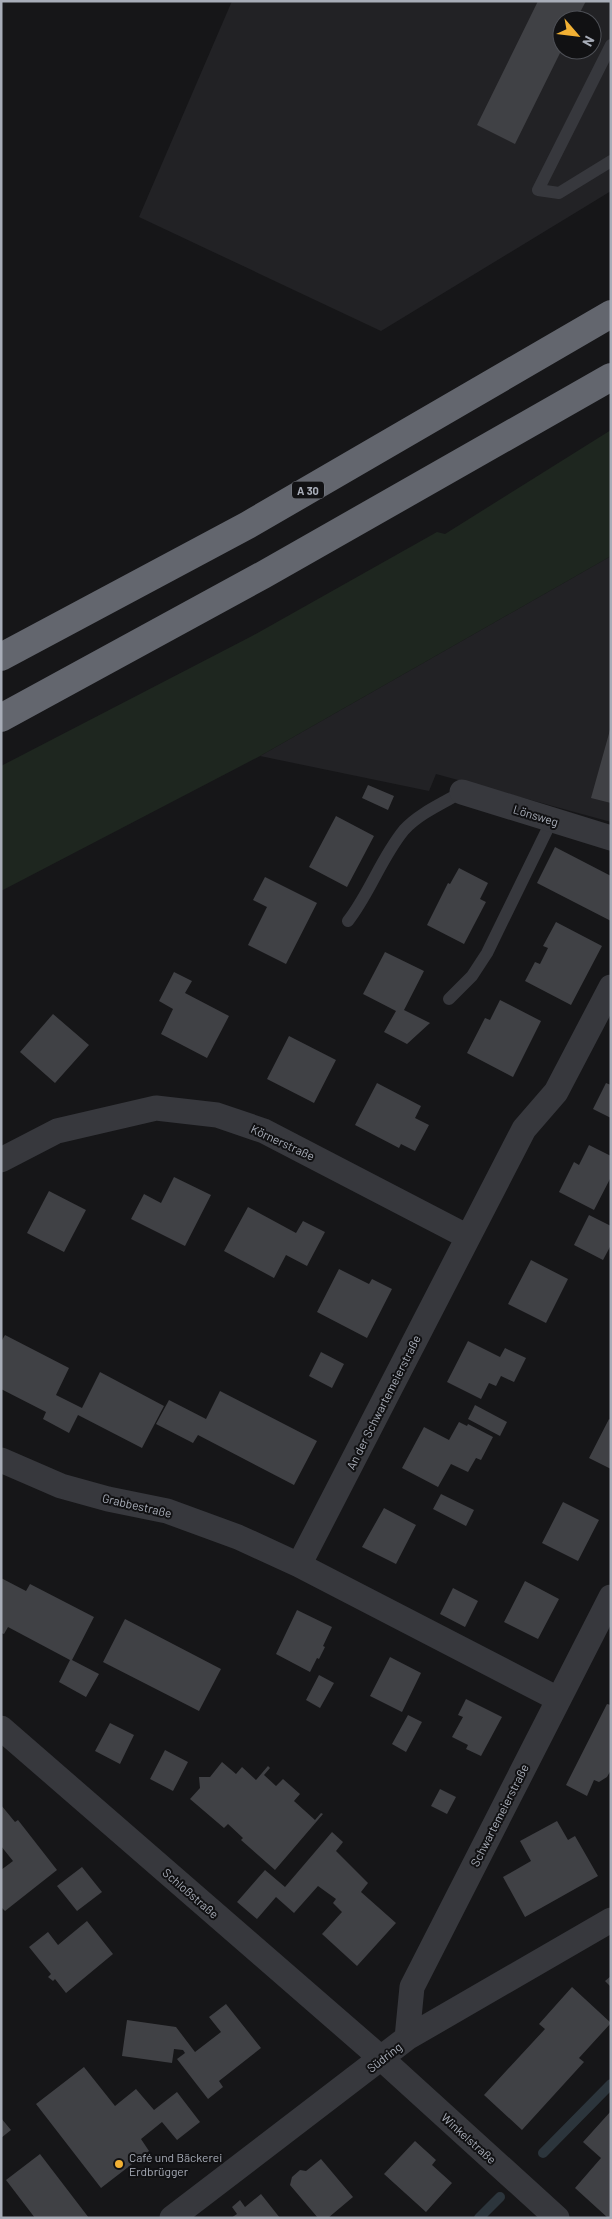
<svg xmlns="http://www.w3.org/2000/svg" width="612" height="2219" viewBox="0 0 612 2219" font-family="Barlow,sans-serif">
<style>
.built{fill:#222225;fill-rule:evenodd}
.green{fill:#1e261f}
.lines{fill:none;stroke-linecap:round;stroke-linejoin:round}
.stream{stroke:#2c353c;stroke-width:10}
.building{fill:#404145}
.lane{stroke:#37383d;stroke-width:12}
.street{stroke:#37383d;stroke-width:25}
.highway{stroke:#63666e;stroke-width:28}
.poi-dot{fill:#f2b134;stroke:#111113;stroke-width:2}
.labels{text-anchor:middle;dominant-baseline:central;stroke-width:4;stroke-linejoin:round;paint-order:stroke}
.shield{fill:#111113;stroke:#7b7e86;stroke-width:1}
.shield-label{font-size:11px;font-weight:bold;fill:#a8adb8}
.street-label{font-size:12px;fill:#a8adb8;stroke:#111113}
.poi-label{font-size:12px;fill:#a8adb8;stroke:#111113;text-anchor:start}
</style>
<rect width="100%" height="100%" fill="#161618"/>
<path class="built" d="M232,1H611V191L381,331L139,217ZM562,20H592V50H562Z
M611,556V822L436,774L429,791L260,756Z"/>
<path class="green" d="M611,430V556L260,756L1,891V766L252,636L437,532L445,534Z"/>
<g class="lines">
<path class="stream" d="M543,2153L611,2084
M479,2218L500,2197"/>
</g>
<path class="building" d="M538,1H586L576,20H562V49L515,144L477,125Z
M610,730H611V803L591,798Z
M368,785L394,796L388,810L362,798Z
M336,816L374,836L347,887L309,867Z
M555,847L611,876V921L537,883Z
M459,868L488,883L480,899L486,902L464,944L427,925L448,883L450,884Z
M265,877L317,903L286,964L248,945L267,907L253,900Z
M556,922L602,946L571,1005L525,981L535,962L540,964L548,948L543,946Z
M385,952L424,971L404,1010L430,1023L407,1044L384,1032L396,1011L363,994Z
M174,972L192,981L185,993L229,1016L207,1058L161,1034L173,1009L159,1001Z
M500,1000L541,1021L513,1077L467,1053L485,1018L490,1020Z
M53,1014L89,1045L55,1083L20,1052Z
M289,1036L336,1060L314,1103L267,1079Z
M377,1083L421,1106L415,1118L429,1125L415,1151L401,1144L399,1148L355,1125Z
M606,1083L611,1085V1118L593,1109Z
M589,1145L611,1156V1177L594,1210L559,1192L574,1162L579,1165Z
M174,1177L211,1195L185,1246L131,1219L144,1194L161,1203Z
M49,1191L86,1210L64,1252L27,1233Z
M248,1207L296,1233L303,1221L325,1232L307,1266L286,1255L274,1278L224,1251Z
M589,1215L611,1226V1245L603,1260L574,1245Z
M531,1260L568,1279L546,1323L508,1304Z
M339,1269L369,1284L372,1279L392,1289L367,1338L317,1312Z
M5,1335L69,1368L56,1395L82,1408L100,1372L164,1406L142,1448L78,1415L69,1433L43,1419L46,1412L1,1389V1342Z
M468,1341L500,1357L505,1348L526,1358L514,1382L501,1376L496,1386L489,1383L481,1399L447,1382Z
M321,1352L344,1364L332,1388L309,1376Z
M220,1391L317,1441L294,1485L198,1435L193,1443L156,1424L169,1400L206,1419Z
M475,1405L507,1422L500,1436L468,1419Z
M609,1419L611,1420V1469L589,1458Z
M459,1422L467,1426L468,1424L493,1437L481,1460L476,1458L468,1472L451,1464L438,1487L402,1468L424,1427L449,1440Z
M441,1494L474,1510L466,1526L433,1509Z
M563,1502L599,1520L578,1561L542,1543Z
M384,1508L416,1525L396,1564L362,1547Z
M1,1578L26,1591L30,1584L94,1617L72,1660L99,1674L86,1697L59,1682L70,1660L8,1627L4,1634L1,1633Z
M525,1581L559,1599L538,1639L504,1622Z
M453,1588L478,1601L465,1627L440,1614Z
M297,1610L332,1627L323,1646L325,1647L319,1659L317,1658L310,1672L276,1654Z
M125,1619L221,1669L199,1711L103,1662Z
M390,1657L421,1673L402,1712L370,1696Z
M319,1675L334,1683L320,1708L306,1700Z
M466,1699L502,1717L481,1756L466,1749L468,1745L452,1737L463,1717L458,1715Z
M607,1704L611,1705V1770L607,1777L599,1782L594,1780L587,1796L566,1785Z
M408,1715L422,1722L406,1752L392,1744Z
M110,1723L134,1735L120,1764L95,1751Z
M165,1750L188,1762L173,1791L150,1779Z
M222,1762L236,1774L242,1767L256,1780L268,1766L270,1768L264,1775L276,1786L283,1779L300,1794L294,1801L315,1820L321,1813L323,1814L275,1870L241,1840L243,1838L228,1824L224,1828L190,1799L200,1788L199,1777H210Z
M440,1789L456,1797L447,1814L431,1806Z
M1,1805L15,1822L18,1820L57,1870L5,1911L1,1907V1870L13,1861L1,1846Z
M557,1821L568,1840L575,1836L598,1876L525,1917L503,1877L531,1861L520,1841Z
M332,1832L343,1842L336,1851L368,1883L361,1892L396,1923L357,1966L322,1934L342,1912L333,1903L336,1899L318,1886L294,1913L276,1897L257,1919L237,1902L265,1870L285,1887Z
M82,1867L102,1892L77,1911L57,1886Z
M87,1921L113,1954L66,1993L55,1979L53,1981L48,1977L51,1974L29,1947L48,1932L58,1945Z
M611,1976V1987L605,1981Z
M572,1987L611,2023L579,2058L584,2062L522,2130L484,2095L545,2029L539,2024Z
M226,2004L261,2048L219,2081L223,2087L208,2099L177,2059L185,2053L183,2050L174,2049L172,2063L122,2056L127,2020L176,2027L195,2052L221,2032L209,2017Z
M84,2067L115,2106L136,2089L154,2110L177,2092L200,2122L177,2140L162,2122L141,2139L149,2151L101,2188L36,2104Z
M611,2111V2218H608L575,2188L601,2158L583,2142Z
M1,2118L11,2130L1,2138Z
M415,2141L436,2160L432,2165L452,2183L426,2212L384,2174Z
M40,2154L89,2218H35L6,2180Z
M321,2159L353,2197L328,2218H318L290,2185L292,2177L300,2170L306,2171Z
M261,2194L280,2218H231L237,2214L232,2207L240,2200L245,2207Z"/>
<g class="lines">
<path class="lane" d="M611,45L538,190L559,193L611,161
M348,921C370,893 381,858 404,830C418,814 443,803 462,792
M449,999L472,976L487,953L552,820"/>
<path class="street" d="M462,792L611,838
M1,1160L57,1131L156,1108L217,1115L264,1131L468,1237
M1,1460L61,1486L108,1499L167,1511L238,1537L299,1565
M558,1699L299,1565L524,1129L556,1092L611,987
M1,1728L382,2059L557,2218
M407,2038L412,1987L611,1597
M172,2218L407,2038L611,1920"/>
<path class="highway" d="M1,657L248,525L611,314
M1,718L263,575L611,377"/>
</g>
<circle class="poi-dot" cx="119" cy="2164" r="5"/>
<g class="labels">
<rect class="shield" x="292" y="481.5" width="32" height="17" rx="4"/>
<g class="shield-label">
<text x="308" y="490">A 30</text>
</g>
<g class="street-label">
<text transform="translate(536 815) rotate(17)">Lönsweg</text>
<text transform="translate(283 1142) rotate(25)">Körnerstraße</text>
<text transform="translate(383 1402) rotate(-63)">An der Schwartemeierstraße</text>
<text transform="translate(137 1505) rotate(13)">Grabbestraße</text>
<text transform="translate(499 1815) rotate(-63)">Schwartemeierstraße</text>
<text transform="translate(191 1893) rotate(41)">Schloßstraße</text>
<text transform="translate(384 2057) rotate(-38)">Südring</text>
<text transform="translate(469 2138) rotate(42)">Winkelstraße</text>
</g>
<g class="poi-label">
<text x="129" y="2157">Café und Bäckerei<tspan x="129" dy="14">Erdbrügger</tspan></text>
</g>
</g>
<rect width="612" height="2219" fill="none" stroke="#a8adb8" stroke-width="5"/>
<g transform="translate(577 35) rotate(118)"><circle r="24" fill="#111113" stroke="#4d4f55"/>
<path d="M0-4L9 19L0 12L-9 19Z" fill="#f2b134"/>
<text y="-8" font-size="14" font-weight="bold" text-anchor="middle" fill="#a8adb8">N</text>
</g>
</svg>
